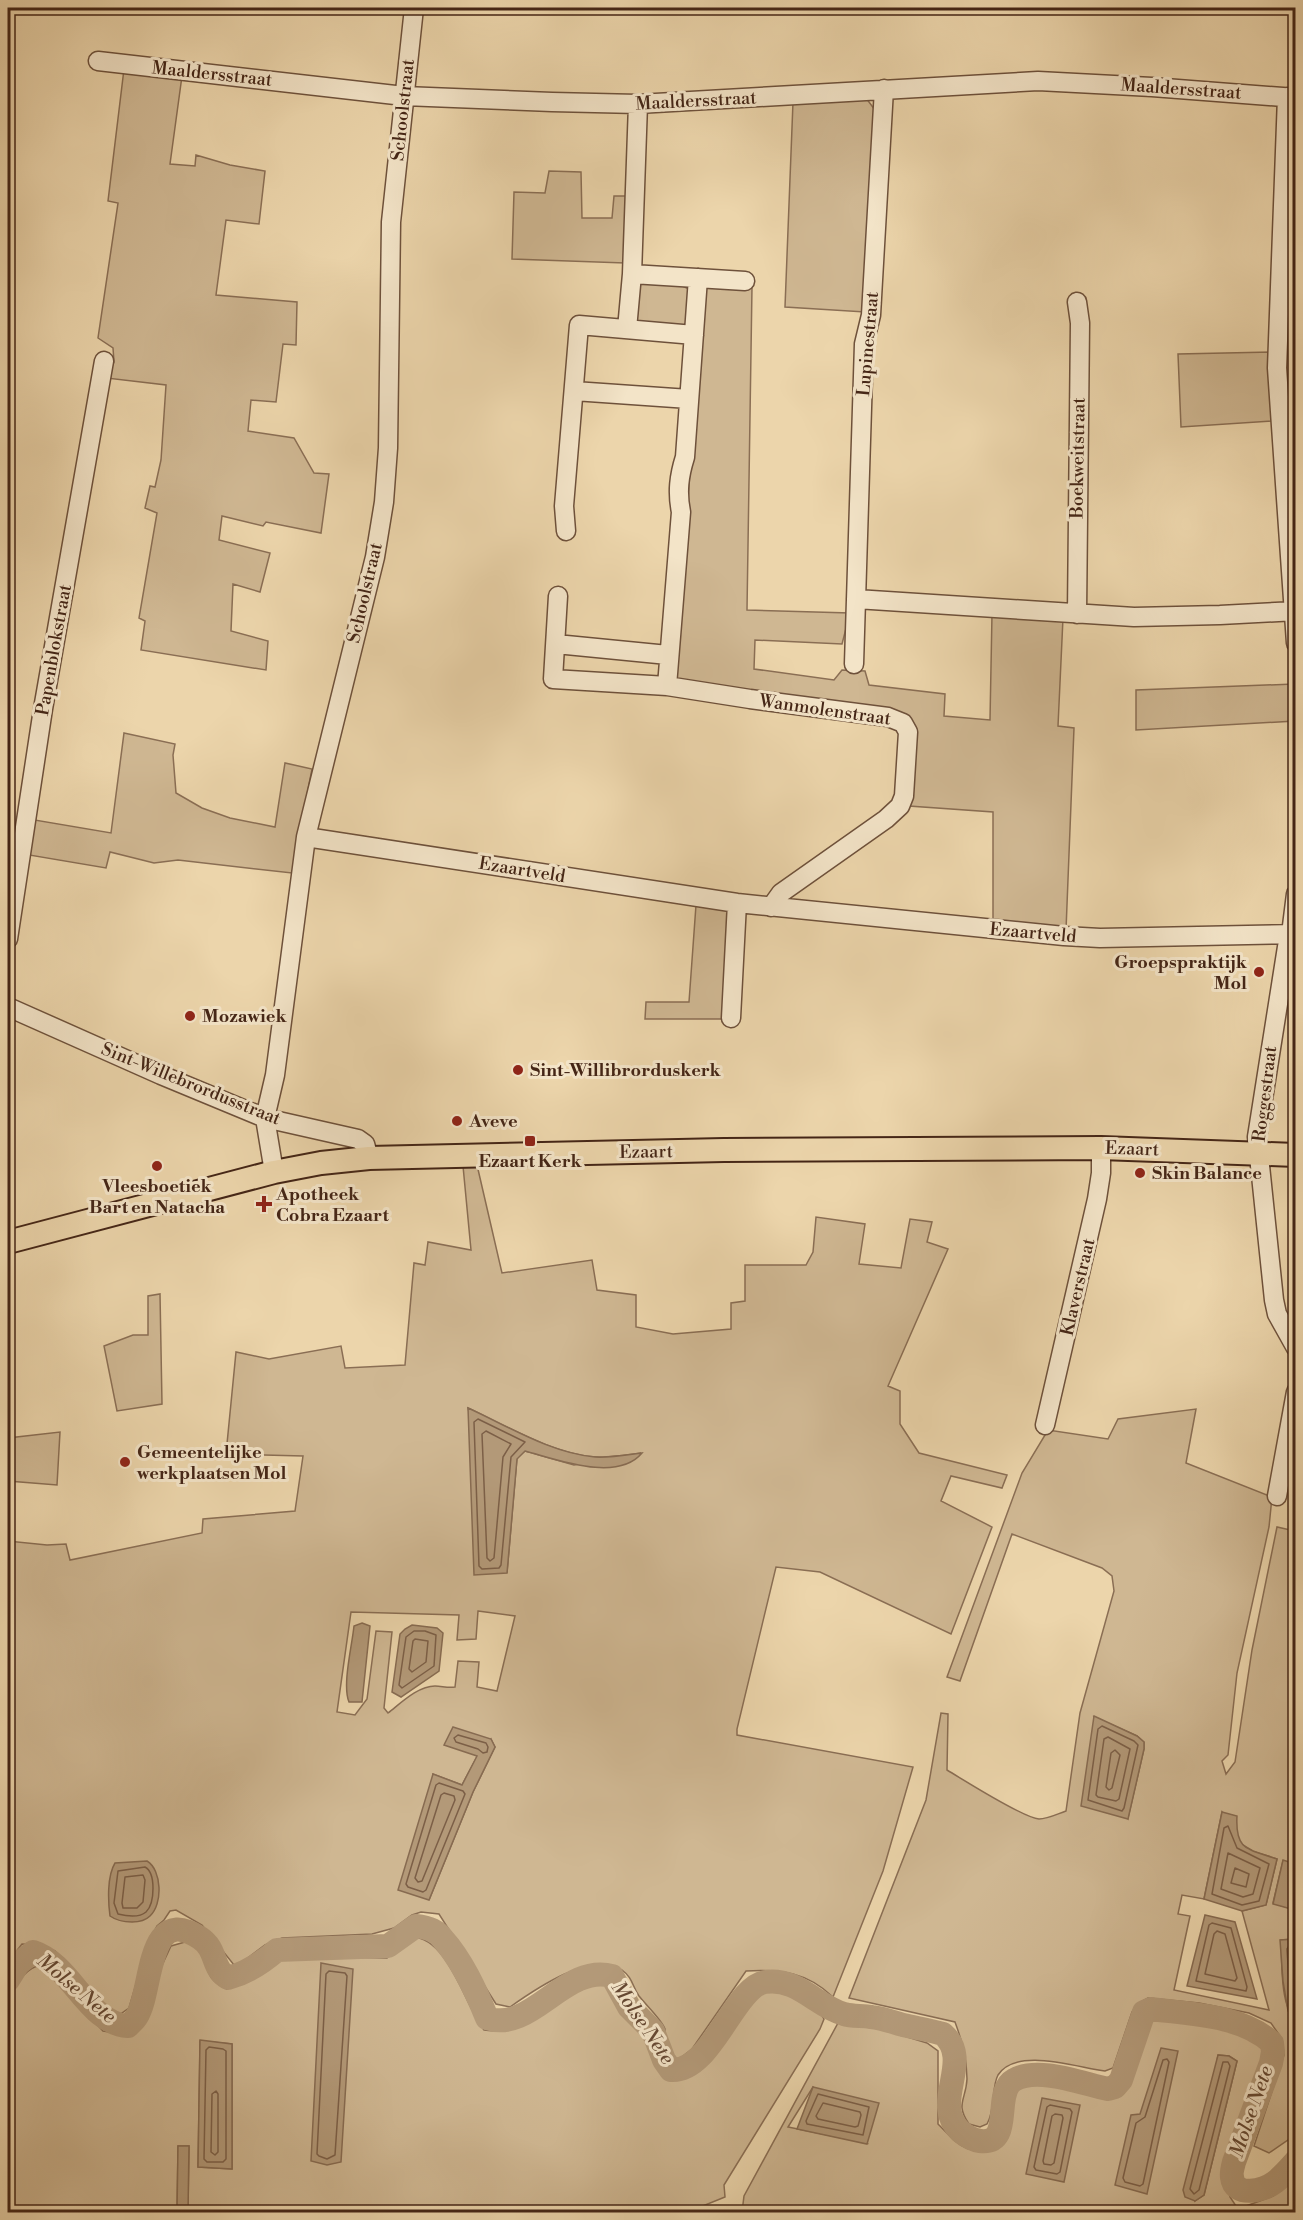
<svg xmlns="http://www.w3.org/2000/svg" width="1303" height="2220" viewBox="0 0 1303 2220" font-family="'Libre Bodoni',serif">
<style>
.green{fill:#cfb792;stroke:#8a6e54;stroke-width:1.5;fill-rule:evenodd}
.water{fill:#b39978;stroke:#876b51;stroke-width:1.5}
.lines{fill:none;stroke-linecap:round;stroke-linejoin:round}
.shore{stroke:#7c5f47;stroke-width:1.5}
.river{stroke:#b39978;stroke-width:24}
.minor-casing{stroke:#6e513b;stroke-width:21}
.major-casing{stroke:#442516;stroke-width:26}
.minor{stroke:#f3e4c8;stroke-width:18}
.major{stroke:#ecd5ab;stroke-width:22}
.poi-dot{fill:#8f2418;stroke:#f3e4c8;stroke-width:2}
.labels{text-anchor:middle;dominant-baseline:central;stroke-width:6;stroke-linejoin:round;paint-order:stroke}
.street-label{font-size:18px;fill:#442516;stroke:#f3e4c8}
.poi-label{font-size:18px;font-weight:bold;fill:#442516;stroke:#f3e4c8;text-anchor:start}
.water-label{font-size:20px;font-style:italic;fill:#654833;stroke:#f3e4c8}
</style>
<rect width="100%" height="100%" fill="#ecd5ab"/>
<filter id="stains"><feTurbulence type="fractalNoise" baseFrequency=".00333" numOctaves="4"/><feColorMatrix values="0 0 0 0 .2 0 0 0 0 .09 0 0 0 0 .02 0 0 0 .5 -.17"/></filter>
<radialGradient id="worn" r=".72"><stop offset=".6" stop-color="#630" stop-opacity="0"/><stop offset="1" stop-color="#630" stop-opacity=".3"/></radialGradient>
<path class="green" d="M124,69L182,76L170,164L195,166L196,155L230,165L265,171L259,224L226,220L216,295L297,302L296,345L283,344L276,402L251,400L248,431L294,438L314,473L329,474L321,533L266,522L263,526L222,516L219,540L270,553L260,592L233,584L231,631L268,641L266,670L141,650L145,621L139,618L157,513L145,508L150,486L155,487L161,460L166,385L106,378L114,362L113,348L98,338L118,203L108,201Z
M866,98L875,110L870,202L867,221L865,312L785,307L793,102Z
M549,171L581,172L582,218H612L614,196H629L625,263L512,259L514,192L545,193Z
M647,281L678,284L689,289L686,324L679,327L638,322L634,317L639,284Z
M703,284L752,287L747,610L850,613L842,644L755,640L754,669L834,680L842,670L865,671L869,685L945,694L944,716L990,720L992,614L1063,618L1058,726L1074,728L1066,930L993,924V812L909,806L914,730L678,682L676,672Z
M1272,352V421L1181,427L1178,354Z
M1294,684L1295,721L1136,730V690Z
M124,733L175,744L173,755L176,793L202,808L230,818L275,827L285,763L312,769L292,873L178,860L154,863L110,852L106,868L29,855L35,820L111,833Z
M696,905L729,908L723,1019H645L646,1002H689Z
M477,1165L502,1273L592,1260L597,1290L636,1295V1327L673,1334L731,1329V1303L745,1301V1265H806L813,1252L816,1217L865,1224L859,1264L901,1268L910,1219L932,1222L927,1242L948,1249L888,1386L900,1391V1424L919,1453L1007,1475L1002,1488L951,1476L941,1501L992,1527L951,1634L820,1572L776,1567L737,1729V1735L913,1767L883,1871L833,1997C807,1972 781,1969 746,1971L692,2049L679,2059H673C668,2052 665,2046 664,2038C664,2035 665,2032 665,2029C662,2020 645,2004 639,1996C632,1986 633,1978 622,1970C593,1949 534,1990 510,2007L496,2004L439,1914L421,1912L412,1915L394,1928L372,1934L282,1938L265,1945L241,1963L234,1965L202,1925L176,1910L170,1911L164,1920L157,1926L148,1943L129,2008L119,2015L113,2016L102,2008L55,1951L40,1945L22,1944L8,1962V1541L47,1545L66,1544L70,1560L202,1533L203,1519L295,1511L303,1456L226,1454L236,1352L269,1359L341,1346L345,1368L405,1365L414,1263L425,1265L428,1242L471,1250L463,1166ZM468,1408C504,1425 559,1457 599,1457C612,1457 627,1455 641,1453L574,1465L525,1451L517,1458L507,1573ZM478,1611L515,1616L497,1691L477,1687L479,1662L458,1661L455,1687C447,1688 442,1686 435,1686C418,1686 401,1703 388,1713L384,1708L392,1632L376,1631L367,1699L355,1715L337,1712L351,1612L459,1615L457,1640L476,1639ZM491,1739L495,1747L473,1792L429,1900L433,1774L462,1785L478,1755Z
M160,1294L162,1404L117,1411L104,1346L133,1335H148V1296Z
M1196,1409L1186,1463L1272,1497L1269,1527L1237,1673L1228,1755L1222,1761L1226,1774L1235,1762L1252,1650L1277,1527L1295,1531V1864L1283,1861L1273,1903L1295,1910V1939L1281,1940C1282,1959 1280,2007 1295,2018V2135L1269,2153L1254,2146L1284,2055L1282,2039L1271,2023L1249,2013L1199,2003L1148,1998L1137,2004L1132,2012L1113,2068L1105,2071C1079,2068 1016,2046 998,2075C991,2088 996,2108 987,2124L980,2127L969,2124C955,2104 966,2100 967,2079C967,2058 962,2041 955,2022L849,1998L926,1800L941,1713L948,1714L947,1770C964,1780 1023,1818 1039,1819C1048,1819 1057,1814 1066,1811L1080,1713L1114,1591L1112,1576L1102,1568L1012,1534L960,1681L947,1677L1022,1473L1048,1430L1108,1439L1118,1419ZM1094,1717L1137,1736L1144,1742V1749L1128,1818ZM1222,1812L1241,1844L1253,1851L1277,1859L1266,1905L1242,1911L1269,2010L1174,1990L1190,1916L1178,1914L1182,1895L1204,1899Z
M60,1432L57,1485L8,1481V1438Z
M411,1937C448,1936 465,2006 484,2030C506,2034 532,2022 550,2009C555,2005 558,2000 563,1996C576,1987 593,1980 607,1985L622,2015L644,2036L663,2072L670,2077H683L697,2070L754,1992C781,1979 811,1995 824,2019L820,2029L724,2185L725,2197L688,2212H188L189,2146H178L177,2212H8V2002C13,1988 23,1971 37,1966L54,1978L103,2031L123,2034L141,2026L151,2009L158,1974L171,1946L185,1942L200,1946C211,1967 202,1978 227,1989L279,1960L296,1956L387,1958ZM200,2041L232,2044V2169L198,2167Z
M1149,2014C1174,2018 1249,2025 1263,2046C1265,2048 1265,2052 1266,2055L1225,2178L1230,2197L1238,2209L1273,2196L1295,2180V2212H742L744,2196L838,2023L868,2025L927,2043L938,2051V2124C961,2147 966,2157 1001,2144L1005,2129L1010,2094L1022,2085L1035,2080L1054,2082L1099,2096H1115L1128,2082ZM1218,2055L1229,2056L1237,2061L1204,2195L1195,2201ZM813,2087L867,2143L788,2127Z"/>
<path class="water" d="M468,1408C508,1426 550,1453 595,1457C610,1458 626,1455 642,1453C617,1483 556,1459 525,1451L517,1459L507,1573L474,1575Z
M362,1623L370,1626L362,1702H349C342,1685 352,1646 354,1626Z
M412,1625L437,1628L443,1633L439,1671L401,1697L392,1692L400,1634L405,1629Z
M1094,1716L1137,1736L1144,1742V1749L1128,1819L1081,1806Z
M453,1727L491,1739L495,1747L473,1792L429,1900L398,1890L433,1774L462,1785L477,1756L444,1745Z
M1222,1812L1237,1816C1235,1851 1248,1849 1277,1859L1266,1905L1242,1911L1204,1899Z
M1283,1860L1295,1864V1910L1273,1904Z
M147,1861C162,1870 163,1904 150,1916C145,1921 138,1922 132,1922C123,1922 117,1921 110,1916C108,1901 107,1876 115,1863Z
M1205,1915L1235,1922L1257,1999L1187,1986Z
M1295,1939H1296L1295,2018L1288,2011L1283,1981L1280,1940Z
M321,1963L353,1969L341,2162L327,2165L311,2161Z
M200,2040L232,2044V2169L198,2167Z
M1161,2048L1178,2051L1147,2194L1115,2185L1131,2115L1140,2114Z
M1218,2055L1229,2056L1237,2061L1204,2195L1195,2201L1185,2197L1183,2190Z
M813,2087L879,2103L867,2144L797,2129Z
M1042,2098L1080,2105L1064,2182L1026,2174Z
M178,2146H189L188,2212H177Z"/>
<g class="lines">
<path class="shore" d="M478,1419L525,1442L511,1457L501,1565L499,1568L482,1569L479,1566L474,1422Z
M486,1431L511,1444L503,1457L494,1558L490,1561L487,1558L482,1434Z
M414,1631H425L436,1635L434,1666L402,1688L399,1685L406,1637Z
M415,1639L428,1641L426,1662L412,1672L409,1669L413,1641Z
M1102,1726L1134,1741L1138,1745L1124,1808L1122,1811L1088,1800L1098,1729Z
M458,1735L486,1743L488,1747L487,1752L483,1753L478,1749L456,1742L454,1738Z
M1108,1737L1130,1749L1119,1799L1116,1801L1098,1797L1096,1795L1104,1739Z
M1115,1750L1120,1755L1112,1788L1109,1790L1106,1787L1111,1753Z
M439,1783L463,1791L465,1794L426,1890L423,1892L408,1887L406,1884L436,1785Z
M444,1793L454,1796L455,1800L422,1881L418,1882L415,1878L441,1795Z
M1228,1826L1237,1848L1269,1864L1259,1901L1242,1905L1212,1894L1224,1828Z
M1228,1853L1260,1868L1253,1894L1243,1897L1221,1889Z
M145,1867C156,1873 155,1903 146,1912C139,1918 126,1916 118,1914L114,1903L118,1871Z
M1235,1868L1249,1874L1246,1887L1231,1883Z
M143,1875L145,1880L143,1902L137,1908H123L122,1903L125,1877Z
M1212,1923L1231,1928L1247,1987L1246,1991L1196,1981L1209,1925Z
M1217,1931L1225,1934L1237,1978L1235,1981L1205,1974L1214,1934Z
M1296,1945L1289,1946L1287,1949L1289,1981L1296,2011
M329,1971L345,1973L347,1976L335,2155L327,2159L319,2156L317,2154L326,1974Z
M209,2047L223,2049L226,2051V2159L223,2162H207L204,2159L206,2050Z
M1167,2059L1169,2062L1143,2184L1140,2186L1125,2182L1123,2178L1136,2123L1145,2117L1163,2060Z
M1223,2062H1228L1230,2066L1199,2190L1194,2194L1190,2189Z
M216,2091L218,2094V2152L215,2155L211,2152L212,2094Z
M818,2094L869,2107L863,2135L807,2124L806,2121Z
M823,2103L860,2112L861,2115L858,2126L855,2127L818,2119L816,2116Z
M1050,2105L1070,2109L1072,2112L1060,2172L1057,2174L1036,2170L1034,2167L1047,2107Z
M1055,2114L1062,2115L1063,2118L1054,2163L1051,2165L1044,2164L1043,2161L1052,2116Z"/>
<path class="river" d="M8,1980L18,1964L33,1952C71,1964 88,2024 128,2026C131,2023 135,2020 137,2016C153,1990 146,1902 200,1938C218,1950 211,1968 228,1978C247,1973 262,1963 277,1950L388,1946L416,1926C426,1927 436,1930 442,1938C462,1960 476,1991 487,2018C531,2034 565,1963 612,1976L629,2007L653,2031L664,2060L671,2070C711,2073 734,1987 765,1982C797,1977 816,2006 844,2014C853,2017 863,2015 871,2017C882,2018 892,2022 903,2025C916,2028 930,2030 943,2034C974,2061 930,2103 960,2131C966,2136 972,2140 980,2141C1015,2145 992,2092 1014,2080C1038,2066 1083,2084 1108,2089L1115,2087L1121,2080L1144,2012L1151,2009C1191,2014 1242,2015 1272,2043L1273,2052L1271,2063L1234,2162C1233,2166 1231,2173 1232,2177C1234,2198 1264,2191 1275,2182C1283,2176 1289,2169 1296,2161"/>
<g class="minor-casing">
<path id="minor" d="M98,61L404,96L552,102L638,104L1038,81L1152,87L1296,98
M1287,97L1277,368L1296,643
M632,274L745,281
M627,329L632,274L638,104
M574,391L689,399
M566,531L564,506L579,325L694,335
M558,596L553,679L667,686L750,699L888,717L903,723L908,732L904,796L900,806L886,819L781,893L771,907
M856,599L1134,617L1220,615L1296,611
M1077,614L1080,323L1077,302
M556,644L668,655
M854,664L864,344L871,315L884,89
M667,686L681,512C677,492 679,476 685,457L698,278
M306,837L737,903L1064,936L1100,938L1296,934
M1296,894L1291,934L1287,947L1257,1137L1274,1300L1277,1314L1296,1348
M8,939L43,709L104,361
M8,1007L161,1075L265,1118L358,1139L365,1144L369,1158
M731,1018L737,903
M274,1172L265,1118L275,1075L306,837L375,557L384,502L388,448L391,222L414,8
M1045,1425L1097,1199L1101,1173V1148
M1277,1496L1296,1392"/>
</g>
<g class="major-casing">
<path id="major" d="M8,1242L274,1172L321,1163L369,1158L724,1150L1101,1148L1296,1155"/>
</g>
<use href="#minor" class="minor"/>
<use href="#major" class="major"/>
</g>
<g class="poi-dot">
<circle cx="1259" cy="972" r="6"/>
<circle cx="190" cy="1016" r="6"/>
<circle cx="518" cy="1070" r="6"/>
<circle cx="457" cy="1121" r="6"/>
<rect x="524" y="1135" width="12" height="12" rx="3"/>
<circle cx="157" cy="1166" r="6"/>
<circle cx="1140" cy="1173" r="6"/>
<path d="M261 1195h6v6h6v6h-6v6h-6v-6h-6v-6h6z"/>
<circle cx="125" cy="1462" r="6"/>
</g>
<g class="labels">
<g class="street-label">
<text transform="translate(212 74) rotate(6)">Maaldersstraat</text>
<text transform="translate(1181 89) rotate(4)">Maaldersstraat</text>
<text transform="translate(696 101) rotate(-3)">Maaldersstraat</text>
<text transform="translate(403 110) rotate(-84)">Schoolstraat</text>
<text transform="translate(868 344) rotate(-85)">Lupinestraat</text>
<text transform="translate(1078 458) rotate(-89)">Boekweitstraat</text>
<text transform="translate(365 593) rotate(-77)">Schoolstraat</text>
<text transform="translate(54 650) rotate(-80)">Papenblokstraat</text>
<text transform="translate(825 710) rotate(8)">Wanmolenstraat</text>
<text transform="translate(522 870) rotate(9)">Ezaartveld</text>
<text transform="translate(1033 933) rotate(5)">Ezaartveld</text>
<text transform="translate(191 1084) rotate(22)">Sint-Willebrordusstraat</text>
<text transform="translate(1265 1094) rotate(-83)">Roggestraat</text>
<text transform="translate(1132 1149) rotate(2)">Ezaart</text>
<text transform="translate(646 1152) rotate(-1)">Ezaart</text>
<text transform="translate(1078 1287) rotate(-77)">Klaverstraat</text>
</g>
<g class="poi-label">
<text x="1247" y="962" text-anchor="end">Groepspraktijk<tspan x="1247" dy="21">Mol</tspan></text>
<text x="202" y="1016">Mozawiek</text>
<text x="530" y="1070">Sint-Willibrorduskerk</text>
<text x="469" y="1121">Aveve</text>
<text x="530" y="1161" text-anchor="middle">Ezaart Kerk</text>
<text x="1152" y="1173">Skin Balance</text>
<text x="157" y="1186" text-anchor="middle">Vleesboetiek<tspan x="157" dy="21">Bart en Natacha</tspan></text>
<text x="276" y="1194">Apotheek<tspan x="276" dy="21">Cobra Ezaart</tspan></text>
<text x="137" y="1452">Gemeentelijke<tspan x="137" dy="21">werkplaatsen Mol</tspan></text>
</g>
<g class="water-label">
<text transform="translate(76 1989) rotate(40)">Molse Nete</text>
<text transform="translate(642 2023) rotate(56)">Molse Nete</text>
<text transform="translate(1252 2112) rotate(-71)">Molse Nete</text>
</g>
</g>
<rect width="1303" height="2220" fill="none" stroke="#ecd5ab" stroke-width="30"/>
<rect x="9" y="9" width="1285" height="2202" fill="none" stroke="#442516" stroke-width="3"/>
<rect x="15" y="15" width="1273" height="2190" fill="none" stroke="#442516" stroke-width="1.5"/>
<rect width="100%" height="100%" filter="url(#stains)"/>
<rect width="100%" height="100%" fill="url(#worn)"/>
</svg>
